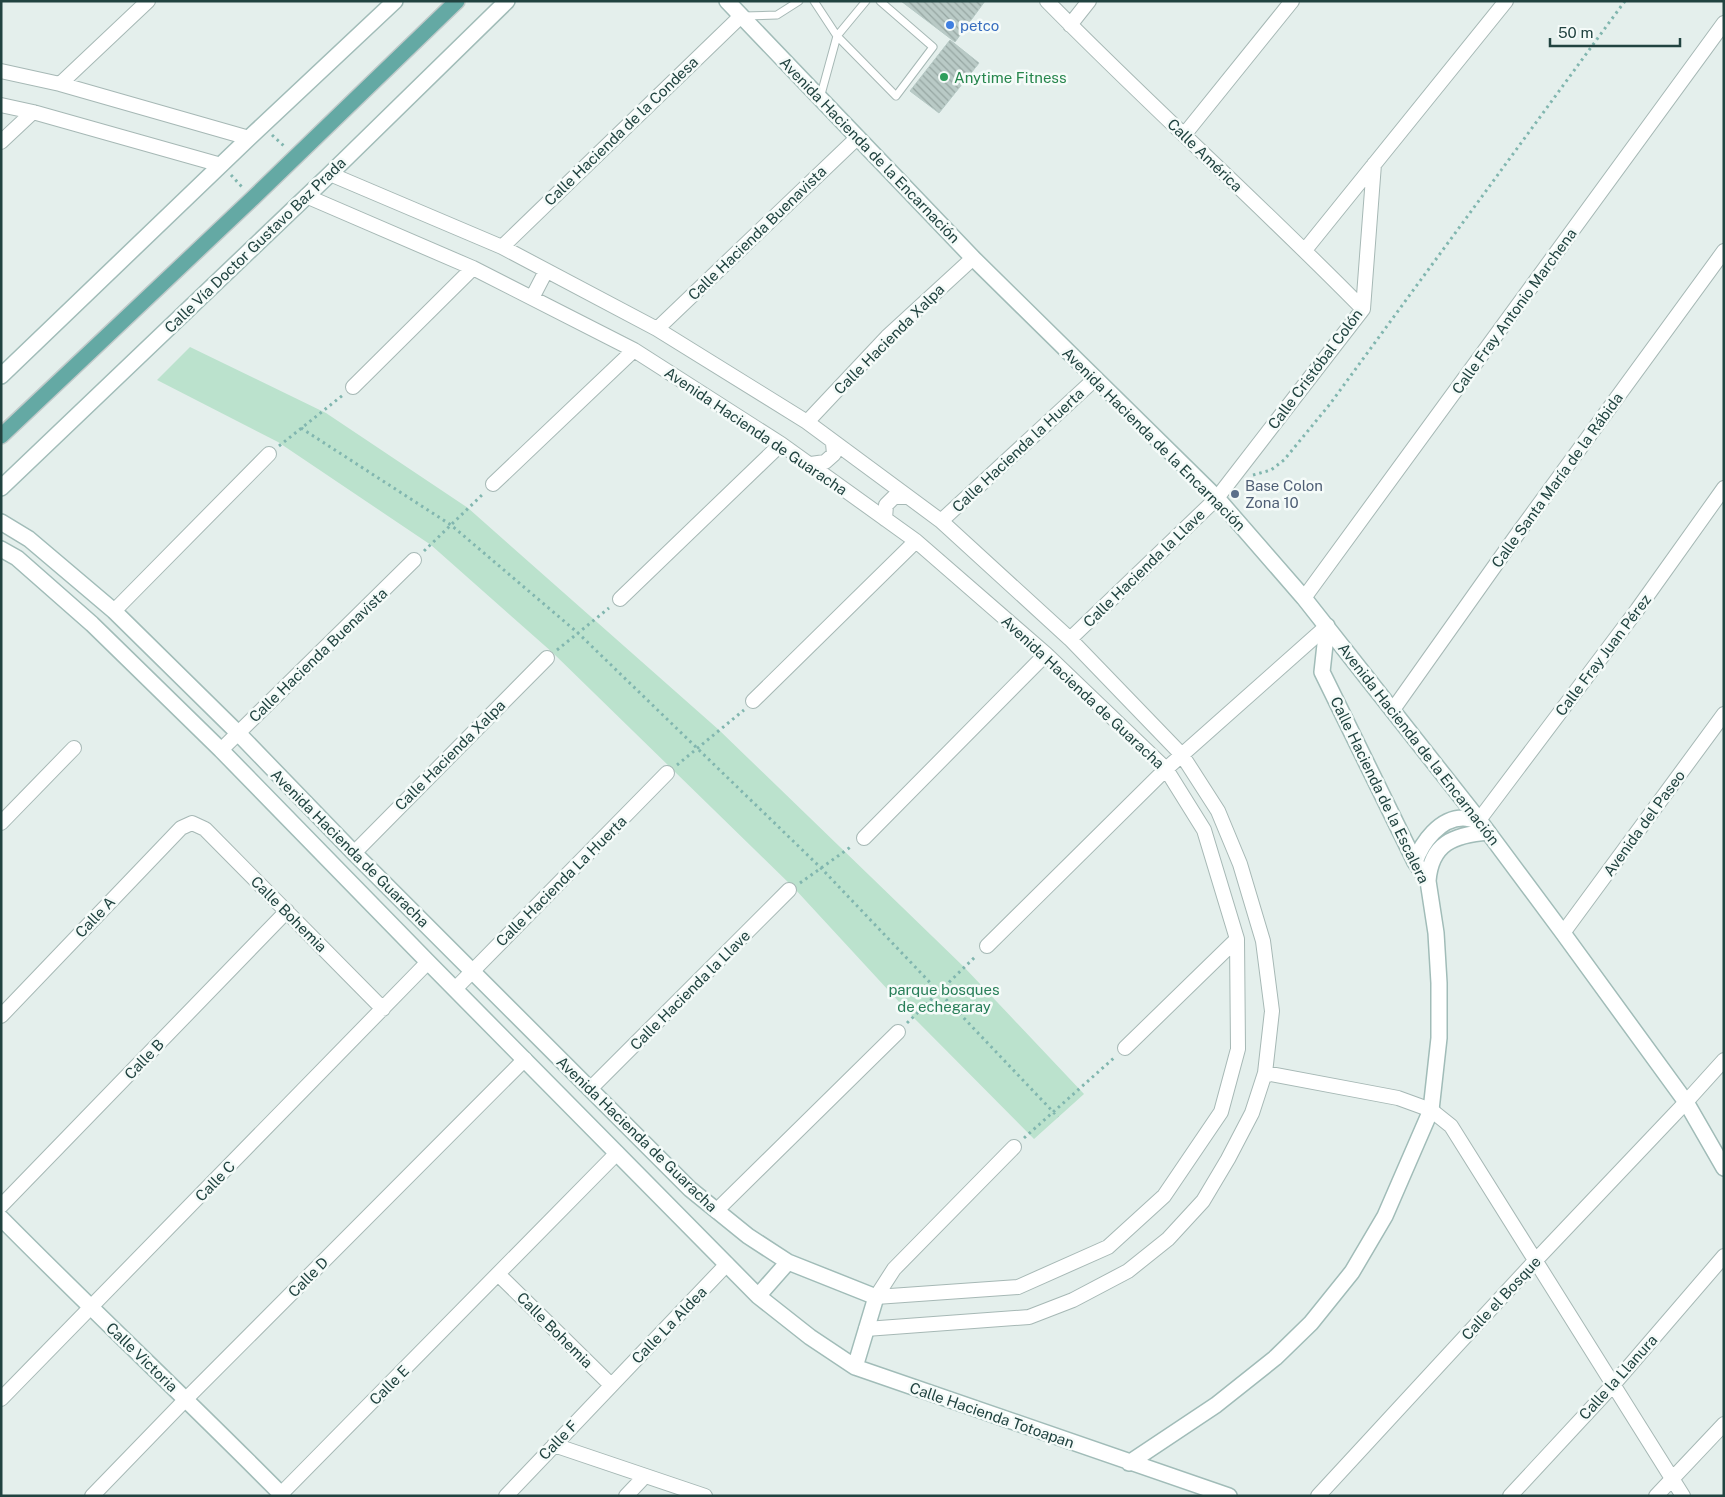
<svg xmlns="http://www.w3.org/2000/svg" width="1725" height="1497" viewBox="0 0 1725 1497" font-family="'Public Sans',sans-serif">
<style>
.green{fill:#bbe2cd}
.building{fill:url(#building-back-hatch);stroke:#b6c9c5}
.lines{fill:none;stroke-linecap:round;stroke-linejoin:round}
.lane-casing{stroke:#a6b8b5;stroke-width:9}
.street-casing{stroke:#a6b8b5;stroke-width:16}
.secondary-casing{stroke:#a1bcb8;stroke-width:18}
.primary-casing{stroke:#c1caca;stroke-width:18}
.path{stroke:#81b6af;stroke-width:3;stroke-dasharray:2.5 4;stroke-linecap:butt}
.lane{stroke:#fff;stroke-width:7}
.street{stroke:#fff;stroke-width:14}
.secondary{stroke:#fff;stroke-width:15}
.primary{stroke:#64a9a4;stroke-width:15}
.shop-dot{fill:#3f7fe0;stroke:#f5fbf9;stroke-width:2}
.leisure-dot{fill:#2e9e5b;stroke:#f5fbf9;stroke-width:2}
.service-dot{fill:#5c6f8a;stroke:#f5fbf9;stroke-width:2}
.labels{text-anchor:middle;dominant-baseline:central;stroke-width:5;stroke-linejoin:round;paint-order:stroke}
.shop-label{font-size:15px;fill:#366cbe;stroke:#f5fbf9;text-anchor:start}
.leisure-label{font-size:15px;fill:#27864d;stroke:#f5fbf9;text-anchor:start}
.street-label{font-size:15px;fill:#214340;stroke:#f5fbf9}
.service-label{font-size:15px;fill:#4e5e75;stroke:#f5fbf9;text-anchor:start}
.park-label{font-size:15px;fill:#277e58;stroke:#f5fbf9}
</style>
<defs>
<pattern id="building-back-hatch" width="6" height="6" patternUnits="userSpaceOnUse" patternTransform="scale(1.25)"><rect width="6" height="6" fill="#b9cac6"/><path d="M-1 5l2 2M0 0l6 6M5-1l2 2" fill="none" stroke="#96a6a2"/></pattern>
</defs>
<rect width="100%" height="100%" fill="#e4efec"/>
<path class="green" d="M190,347L326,413L468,508L719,730L964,967L1084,1094L1034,1139L913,1017L794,888L553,653L431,545L278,442L157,380Z"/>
<path class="building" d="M901,1H985L955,42Z
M950,40L979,63L939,113L910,91Z"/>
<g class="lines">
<g class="lane-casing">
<path id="lane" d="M814,1L837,36L896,96L933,47L880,1
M743,16L777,15L799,1
M820,98L837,36L866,1"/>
</g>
<g class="street-casing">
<path id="street" d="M1047,1C1150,106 1260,204 1363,309
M1070,25L1089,1
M1,71L60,84L249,138
M60,84L148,1
M1,105L33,112L221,165
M1184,135L1292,1
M1,142L33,112
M330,174L502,247L657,329L807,422L941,521L1070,639L1182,755L1218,811L1240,864L1263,941L1272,1011L1265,1073L1252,1113L1228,1159L1203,1201L1168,1239L1128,1271L1073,1300L1029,1317L866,1329
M306,196L473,268L634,350L781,444L916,541L1046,654L1166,769L1204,830L1237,939L1238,1049L1221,1112L1164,1196L1108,1247L1018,1287L876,1297
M502,247L741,16
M1305,250L1506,1
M532,298L546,271
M657,329L858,137
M353,387L473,268
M807,422L887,337L973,258
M811,464L825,462L834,454L833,443
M493,484L634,350
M885,519L886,505L894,497H908
M941,521L1096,378
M1304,598L1724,23
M620,599L781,444
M114,611L269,454
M1070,639L1217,498L1363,309L1374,164
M753,701L916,541
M1392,711L1516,536L1724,251
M221,750L414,560
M1479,820L1637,610L1724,488
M1,823L74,748
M864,838L1046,654
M354,853L547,658
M1563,933L1724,714
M987,946L1166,769L1327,626
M455,989L667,773
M1,1016L181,828L192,823L205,829L383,1009
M1125,1048L1237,939
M1265,1073L1398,1098L1431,1110L1451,1126L1683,1496
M590,1089L789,890
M1,1206L287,911
M716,1211L898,1032
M498,1274L611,1385
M876,1297L894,1269L1014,1147
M1,1399L428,962
M554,1445L705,1496
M92,1496L186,1399L525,1059
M279,1496L617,1153
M506,1496L727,1264
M626,1496L645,1476
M1318,1496L1535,1261L1686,1102L1724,1060
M1510,1496L1613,1385L1724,1256
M1656,1496L1724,1424"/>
</g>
<g class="secondary-casing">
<path id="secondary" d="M727,1L973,258L1217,498L1304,598L1479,820L1563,933L1686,1102L1724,1168
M1,376L249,138L395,1
M1,488L330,174L507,1
M1,522L29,539L114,611L238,733L354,853L690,1189L748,1236L788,1262L876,1297L855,1367
M1,549L17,558L92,624L221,750L428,962L758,1296L810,1337L855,1367L1229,1496
M1415,862C1422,842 1440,818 1463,818C1468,818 1474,820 1479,820
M1428,881C1431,843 1454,835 1488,832
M1,1218C94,1312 190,1402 283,1496
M758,1296L788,1262
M1129,1463L1216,1405L1275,1358L1311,1323L1352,1272L1385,1216L1431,1110L1439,1038V983L1436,933L1428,881L1415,862L1322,672L1327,626"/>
</g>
<g class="primary-casing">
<path id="primary" d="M1,436L253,198L457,1"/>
</g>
<path class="path" d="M272,135L284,146
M231,175L242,187
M301,428L451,525L578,633L821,868L1058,1117
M279,446L343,395
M1253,475L1271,470L1284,460L1330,404L1625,1
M424,551L484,493
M557,650L609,608
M677,765L744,710
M800,883L852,846
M907,1023L976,956
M1024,1138L1115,1057"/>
<use href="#lane" class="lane"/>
<use href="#street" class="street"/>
<use href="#secondary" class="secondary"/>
<use href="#primary" class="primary"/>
</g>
<circle class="shop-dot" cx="950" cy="25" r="5"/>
<circle class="leisure-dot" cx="944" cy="77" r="5"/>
<circle class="service-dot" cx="1235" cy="494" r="5"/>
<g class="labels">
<g class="shop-label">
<text x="960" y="25">petco</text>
</g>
<g class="leisure-label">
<text x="954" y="77">Anytime Fitness</text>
</g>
<g class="street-label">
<text transform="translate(621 131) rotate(-44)">Calle Hacienda de la Condesa</text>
<text transform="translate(870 150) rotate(46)">Avenida Hacienda de la Encarnación</text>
<text transform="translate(1205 155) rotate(44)">Calle América</text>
<text transform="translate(757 233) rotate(-44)">Calle Hacienda Buenavista</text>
<text transform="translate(255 245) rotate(-44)">Calle Vía Doctor Gustavo Baz Prada</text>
<text transform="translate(1514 311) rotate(-54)">Calle Fray Antonio Marchena</text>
<text transform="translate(889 339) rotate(-45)">Calle Hacienda Xalpa</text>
<text transform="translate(1315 369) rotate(-53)">Calle Cristóbal Colón</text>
<text transform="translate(756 431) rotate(34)">Avenida Hacienda de Guaracha</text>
<text transform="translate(1154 439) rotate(45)">Avenida Hacienda de la Encarnación</text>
<text transform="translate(1018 450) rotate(-43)">Calle Hacienda la Huerta</text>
<text transform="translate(1557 480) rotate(-54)">Calle Santa María de la Rábida</text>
<text transform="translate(1144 568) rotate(-44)">Calle Hacienda la Llave</text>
<text transform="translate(318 655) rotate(-44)">Calle Hacienda Buenavista</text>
<text transform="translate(1603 655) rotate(-53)">Calle Fray Juan Pérez</text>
<text transform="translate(1083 692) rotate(43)">Avenida Hacienda de Guaracha</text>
<text transform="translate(1419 744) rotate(52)">Avenida Hacienda de la Encarnación</text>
<text transform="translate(450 755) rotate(-45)">Calle Hacienda Xalpa</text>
<text transform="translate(1380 790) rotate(64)">Calle Hacienda de la Escalera</text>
<text transform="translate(1644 823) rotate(-54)">Avenida del Paseo</text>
<text transform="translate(350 848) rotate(45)">Avenida Hacienda de Guaracha</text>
<text transform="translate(561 881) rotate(-45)">Calle Hacienda La Huerta</text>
<text transform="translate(289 914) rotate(45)">Calle Bohemia</text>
<text transform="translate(95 917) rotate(-46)">Calle A</text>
<text transform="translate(690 990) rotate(-45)">Calle Hacienda la Llave</text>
<text transform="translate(144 1059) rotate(-46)">Calle B</text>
<text transform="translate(637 1134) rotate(44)">Avenida Hacienda de Guaracha</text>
<text transform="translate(215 1181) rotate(-46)">Calle C</text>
<text transform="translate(308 1277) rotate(-45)">Calle D</text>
<text transform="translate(1501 1298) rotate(-47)">Calle el Bosque</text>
<text transform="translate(669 1325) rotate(-46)">Calle La Aldea</text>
<text transform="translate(555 1330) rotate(45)">Calle Bohemia</text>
<text transform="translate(142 1357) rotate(44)">Calle Victoria</text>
<text transform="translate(1618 1377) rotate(-48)">Calle la Llanura</text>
<text transform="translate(389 1385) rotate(-45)">Calle E</text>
<text transform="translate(992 1415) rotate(19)">Calle Hacienda Totoapan</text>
<text transform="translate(558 1440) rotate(-46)">Calle F</text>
</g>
<g class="service-label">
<text x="1245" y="485">Base Colon<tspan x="1245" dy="17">Zona 10</tspan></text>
</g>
<g class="park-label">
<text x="944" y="989">parque bosques<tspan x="944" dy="17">de echegaray</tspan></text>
</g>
</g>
<rect width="1725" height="1497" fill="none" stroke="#214340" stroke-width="5"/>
<path d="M1550 38v8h130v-8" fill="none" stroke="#214340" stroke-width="2.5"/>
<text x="1558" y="38" font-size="15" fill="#214340" stroke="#f5fbf9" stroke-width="4" paint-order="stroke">50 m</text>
</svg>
